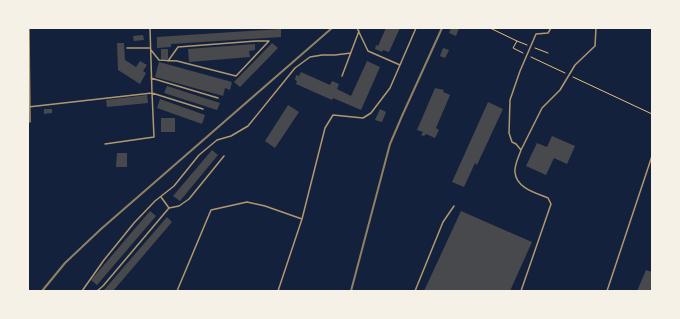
<svg xmlns="http://www.w3.org/2000/svg" width="680" height="319" viewBox="0 0 680 319" font-family="Mulish,sans-serif">
<style>
.building{fill:#48494c}
.lines{fill:none;stroke-linecap:round;stroke-linejoin:round}
.path{stroke:#e5c07b;stroke-width:1}
.service{stroke:#b1986c;stroke-width:1.5}
.rail{stroke:#918062;stroke-width:2}
</style>
<rect width="100%" height="100%" fill="#14213d"/>
<path class="building" d="M386,28H400L389,52L383,50L382,52L375,49L376,45L378,46Z
M451,28H459L456,36L449,33Z
M281,29V37L171,44V47L157,48V37Z
M143,35L144,40L134,41L133,36Z
M117,43H124L125,60L136,67L140,61L147,65L143,71L146,73L140,84L118,70Z
M272,43L278,48L240,87L234,82Z
M255,44V50L249,51L250,57L189,62L188,49Z
M443,48L449,50L445,58L440,56Z
M161,49H168V59H161Z
M367,61L380,67L361,110L333,98L332,100L296,84L297,81L295,80L296,75L299,76L301,72L330,85L332,81L339,84L337,89L351,96Z
M159,62L232,82L230,90L225,88L223,96L155,77Z
M167,86L220,103L217,110L164,93Z
M435,88L444,90L443,92L450,95L436,128L439,130L435,138L426,134L424,136L421,135L423,132L417,130Z
M147,95L148,103L107,107L106,100Z
M160,99L205,115L202,124L157,108Z
M488,102L503,109L477,165L475,163L464,187L452,182Z
M288,105L299,112L275,148L265,141Z
M44,109H52V113L44,114Z
M380,109L386,112L382,122L375,120Z
M161,118H175V132H161Z
M552,136L575,146L567,164L554,158L546,175L526,166L537,143L547,147Z
M212,150L218,155L180,201L173,196Z
M117,153H127V167H116Z
M150,211L156,216L97,285L91,280Z
M461,211L532,242L510,291H424Z
M167,217L172,222L113,291H106L104,290Z
M646,270L652,272V291H637Z"/>
<g class="lines">
<path class="path" d="M490,28L517,41L513,48L523,53
M517,41L527,45
M535,48L548,53
M531,57L565,73
M573,77L652,114"/>
<path class="service" d="M29,28L30,122
M150,28L152,93L203,109
M127,48H150
M151,50L159,60L177,61L236,76L269,41H257L178,47L168,61
M400,65L416,28
M342,76L359,31
M151,78L218,98
M28,107L152,93L154,137L105,144
M521,150L542,108L560,90L575,65L595,46L596,28
M169,208L179,206L189,199L224,156
M82,291L104,260L134,223L155,201L174,186L199,155L217,140L231,136L248,126L295,68L310,57L322,55H335L351,53
M97,291L103,286L169,208L161,197
M177,291L211,210L247,202L265,206L302,219
M278,291L302,219L325,128L333,115L363,118L371,113L390,88L400,65L368,51L357,28
M415,291L443,222L454,206
M521,291L551,204L548,198C536,193 516,188 515,172C514,166 519,156 521,150L516,144L512,142L509,133L510,100L520,71L536,34L548,33L551,28
M607,291L652,156"/>
<path class="rail" d="M42,291L65,263L101,229L332,28
M351,291L390,144L402,116L442,28"/>
</g>
<rect width="680" height="319" fill="none" stroke="#f6f1e7" stroke-width="58"/>
</svg>
